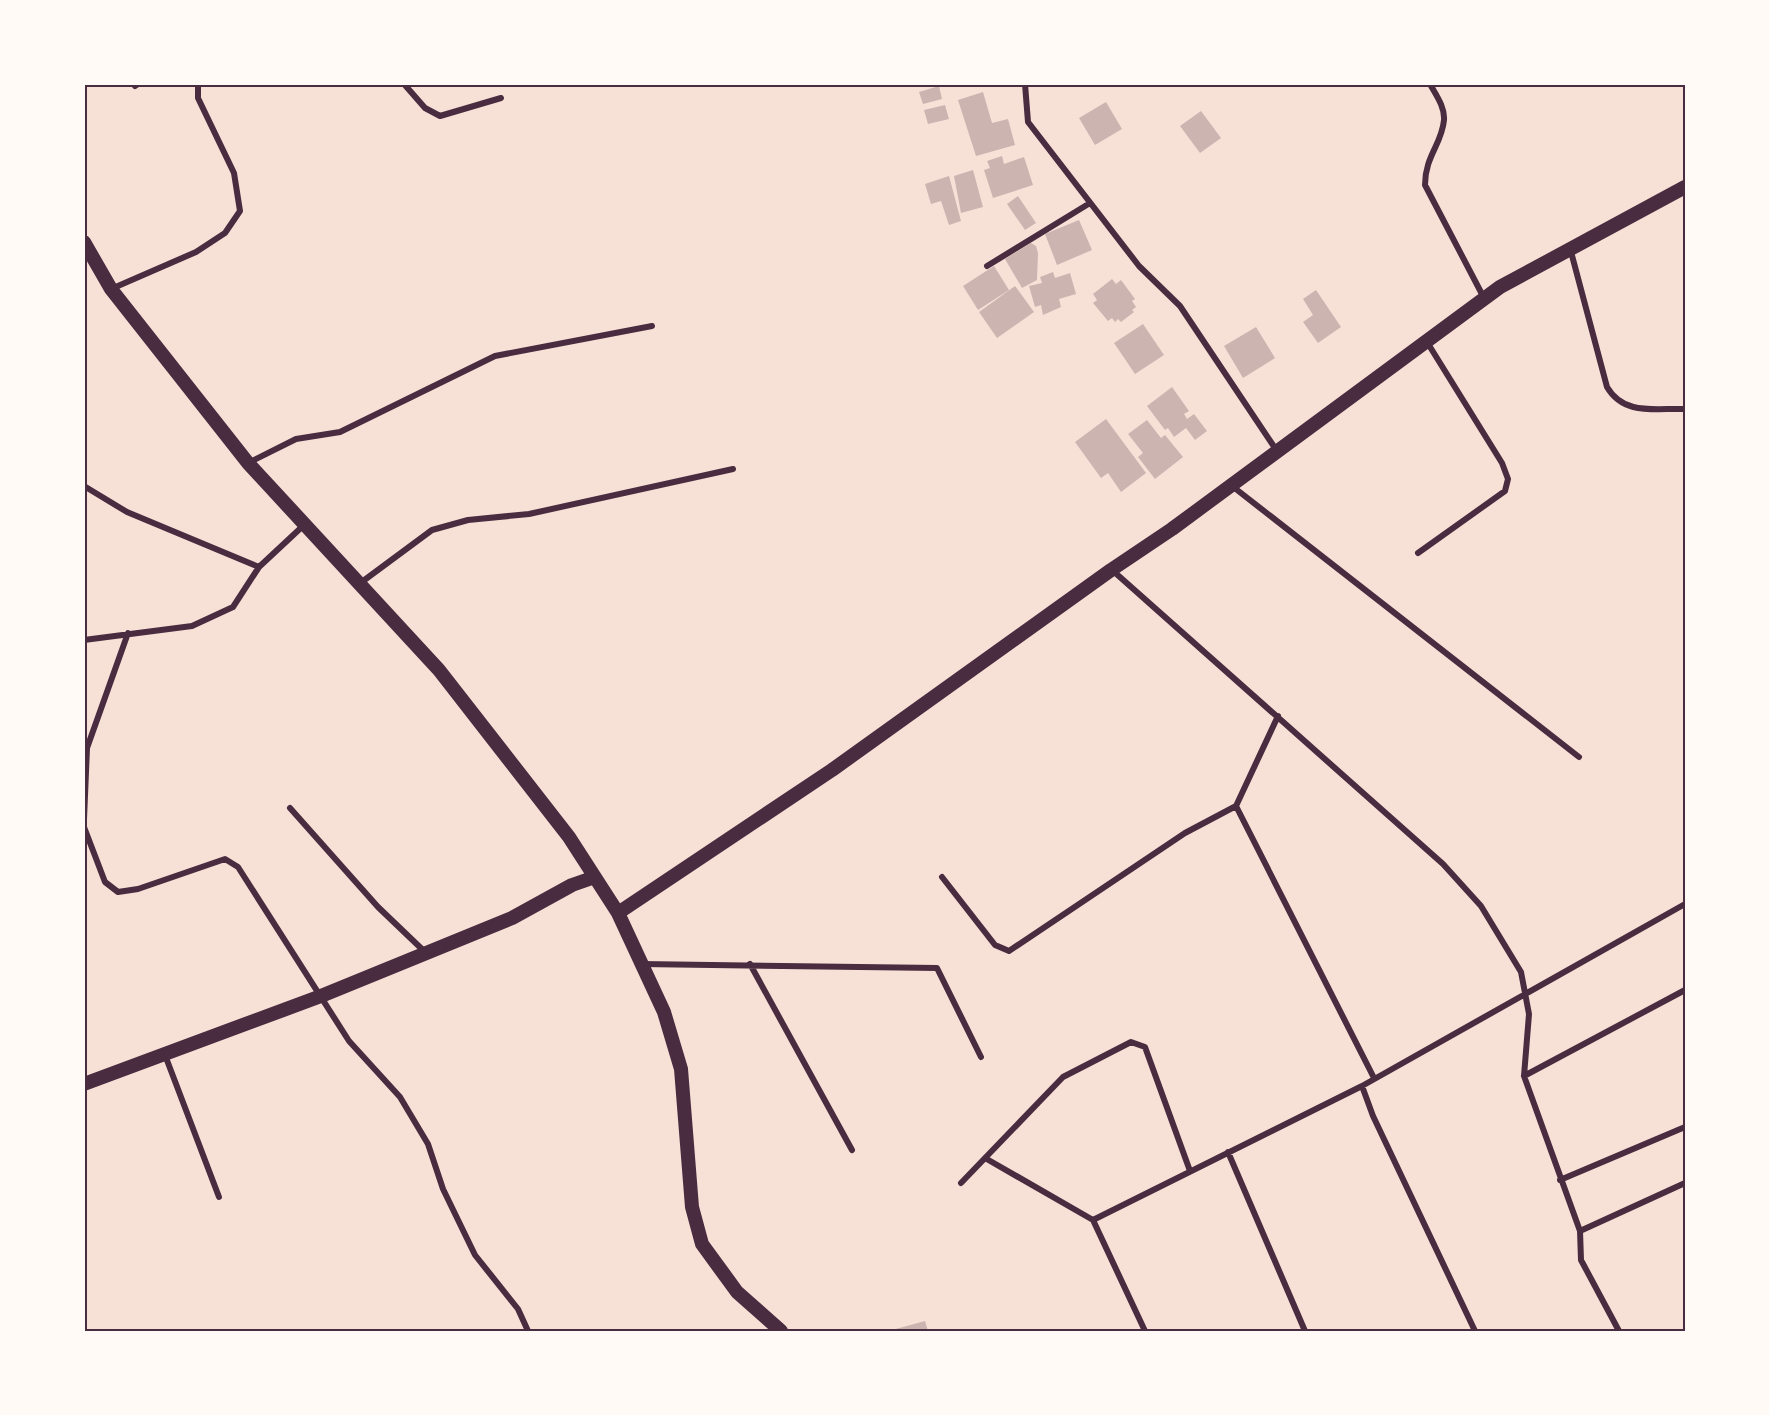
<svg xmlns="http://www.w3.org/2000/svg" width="1769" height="1415" viewBox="0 0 1769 1415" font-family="'IBM Plex Sans',sans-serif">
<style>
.building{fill:#ccb4b1}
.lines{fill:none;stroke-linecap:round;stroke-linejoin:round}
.minor{stroke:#4a2c40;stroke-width:6}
.primary{stroke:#4a2c40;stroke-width:14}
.neatline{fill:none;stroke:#4a2c40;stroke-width:2}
</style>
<rect width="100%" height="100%" fill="#f7e1d7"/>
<path class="building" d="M939,86L942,99L923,104L919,92Z
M983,92L992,123L1008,119L1015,145L976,156L958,100Z
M1106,102L1122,129L1095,145L1079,118Z
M945,105L949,119L928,124L924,110Z
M1201,111L1221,138L1200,153L1180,126Z
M1002,156L1004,164L1024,157L1033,185L993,198L984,170L990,168L987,161Z
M973,170L983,207L961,213L954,176Z
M949,176L961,221L949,225L941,201L931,204L925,184Z
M1018,196L1036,223L1025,230L1007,204Z
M1079,220L1092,250L1057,265L1045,234Z
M1031,243L1036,246L1038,253L1037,280L1022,288L1005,259Z
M994,266L1009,290L978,310L963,286Z
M1053,272L1055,278L1070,273L1076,294L1059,299L1061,307L1043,315L1041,305L1035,307L1029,286L1042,283L1040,277Z
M1112,279L1116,284L1121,280L1135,299L1132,301L1136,307L1132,310L1134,312L1121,322L1118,319L1115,322L1112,318L1108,321L1093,303L1097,300L1093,294Z
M1015,286L1034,312L997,338L979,312Z
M1316,290L1341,327L1318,343L1303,322L1313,315L1303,299Z
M1143,324L1164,355L1135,374L1114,343Z
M1256,327L1275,358L1243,378L1224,346Z
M1172,387L1189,411L1184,414L1187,419L1194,414L1207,431L1195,440L1186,428L1174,437L1168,428L1165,430L1147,406Z
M1106,419L1146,473L1121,492L1108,473L1101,478L1075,442Z
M1147,420L1161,438L1165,435L1183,457L1155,479L1138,457L1143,453L1128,434Z
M925,1321L928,1331H892V1330Z"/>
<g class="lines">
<path class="minor" d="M404,84L425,108L440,116L501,98
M1025,84L1028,122L1139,266L1180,306L1277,451
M1430,84C1436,95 1445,107 1444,120C1442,144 1425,156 1425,185L1484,298
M135,86L138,84
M1570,248L1607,387C1624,416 1655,408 1685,409
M987,266L1090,203
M111,289L196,252L225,233L240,211L234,173L198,98V84
M248,463L296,439L340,432L495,356L652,326
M84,486L127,512L259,567
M1232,486L1579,757
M1418,553L1505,491L1508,479L1502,463L1427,342
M1112,570L1443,864L1481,906L1521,972L1529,1014L1524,1076L1580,1231L1581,1260L1619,1331
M359,584L432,530L468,520L529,514L733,469
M84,640L192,626L233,607L259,567L304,525
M1278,716L1236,806L1374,1078
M290,808L378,907L425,952
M84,819L87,748L128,633
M84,827L105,882L118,892L138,889L225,859L238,867L349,1041L400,1097L428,1144L443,1189L475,1255L518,1309L528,1331
M942,877L995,945L1009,951L1185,833L1236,806
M641,964L937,968L981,1057
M750,964L852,1150
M165,1055L219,1197
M1524,1076L1685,990
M1362,1086L1373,1116L1475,1331
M1228,1152L1305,1331
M985,1158L1093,1220
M1560,1180L1685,1127
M961,1183L1063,1077L1131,1042L1145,1047L1190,1171
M1580,1231L1685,1183
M1145,1331L1093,1220L1362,1086L1685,904"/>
<path class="primary" d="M84,242L111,289L248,463L439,670L569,837L618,913L664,1012L681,1069L692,1207L702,1244L737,1292L781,1331
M618,913L832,770L1111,570L1172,529L1500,287L1685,187
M84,1084L321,996L512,918L572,885L595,877"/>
</g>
<rect width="1769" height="1415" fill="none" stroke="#fffaf5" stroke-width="171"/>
<rect x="86" y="86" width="1598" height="1244" class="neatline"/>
</svg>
